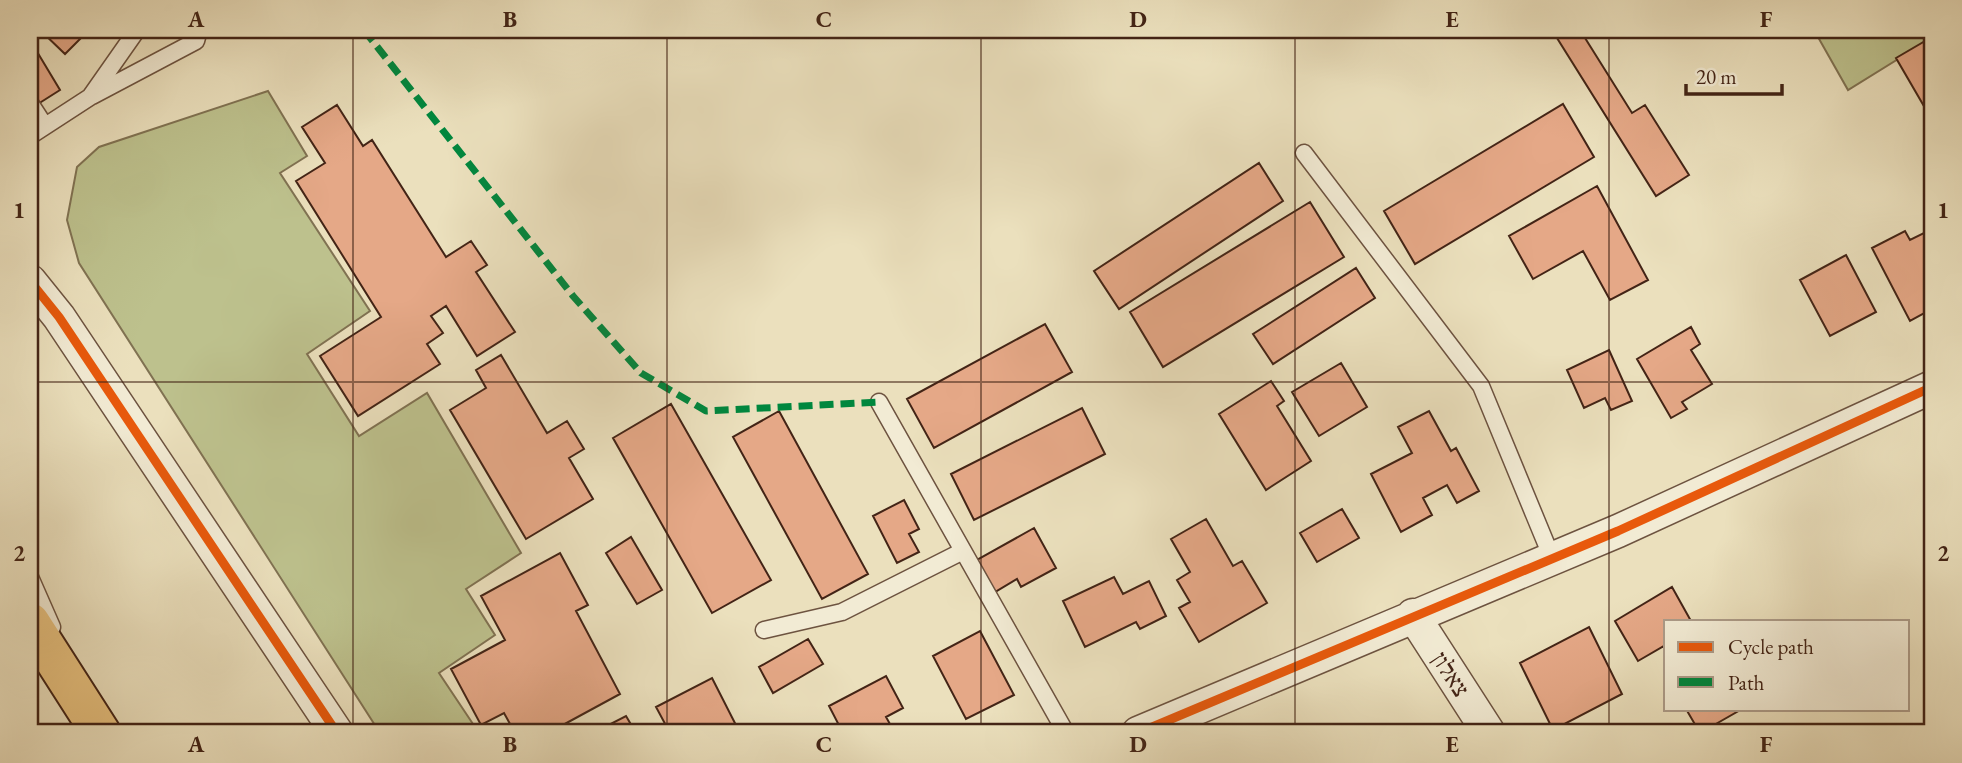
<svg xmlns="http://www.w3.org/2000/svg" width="1962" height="763" viewBox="0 0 1962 763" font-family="'EB Garamond','Frank Ruhl Libre',serif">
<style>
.green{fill:#bdc18d;stroke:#807252;stroke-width:2}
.building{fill:#e5a887;stroke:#432416;stroke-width:2}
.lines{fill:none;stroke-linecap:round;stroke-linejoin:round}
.lane-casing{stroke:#6d5340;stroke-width:19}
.street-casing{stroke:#6d5340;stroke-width:35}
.primary-casing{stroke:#432416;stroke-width:42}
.lane{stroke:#f2ebd4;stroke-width:16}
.street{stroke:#f2ebd4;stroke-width:32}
.primary{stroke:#e6c07e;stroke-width:38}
.quiet{stroke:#00873e;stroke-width:7;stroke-dasharray:14 7;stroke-linecap:butt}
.cycleway-casing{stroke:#f2ebd4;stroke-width:13}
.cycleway{stroke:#e8590c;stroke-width:9}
.grid{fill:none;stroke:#432416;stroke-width:2;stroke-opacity:0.55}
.labels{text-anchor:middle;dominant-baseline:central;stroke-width:5;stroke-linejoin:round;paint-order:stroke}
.street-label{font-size:24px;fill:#432416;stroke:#f2ebd4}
.neatline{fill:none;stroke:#432416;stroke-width:2.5}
.grid-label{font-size:23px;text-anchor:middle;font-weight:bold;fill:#432416}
</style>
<rect width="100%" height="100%" fill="#ebe0bd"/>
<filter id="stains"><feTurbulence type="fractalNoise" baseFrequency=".00286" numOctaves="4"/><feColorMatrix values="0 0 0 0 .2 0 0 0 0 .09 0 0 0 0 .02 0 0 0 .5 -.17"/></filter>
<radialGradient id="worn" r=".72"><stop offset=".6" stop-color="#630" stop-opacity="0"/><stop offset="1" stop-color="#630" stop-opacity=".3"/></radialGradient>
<path class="green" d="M1814,30H1932V38L1848,90Z
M268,91L307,156L280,173L370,311L307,354L359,436L427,393L521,553L466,589L495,635L439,673L477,730L470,733H380L79,263L67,220L77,167L99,147Z"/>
<path class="building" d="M40,30H89L65,54Z
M1569,30H1580L1632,113L1645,105L1689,175L1656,196L1557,38Z
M1932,37V120L1896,58Z
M30,40L60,90L30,109Z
M1563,104L1594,157L1415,264L1384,211Z
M337,105L363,146L372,140L446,257L471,241L487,265L476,272L515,332L477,356L446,306L431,316L443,333L427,344L440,364L358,416L320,356L381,317L296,181L325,163L302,127Z
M1259,163L1283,201L1119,309L1094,271Z
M1597,186L1648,280L1610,300L1583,251L1533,279L1509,236Z
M1310,202L1344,257L1163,367L1130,312Z
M1932,229V309L1910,321L1872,248L1905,231L1910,240Z
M1846,255L1876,312L1830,336L1800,280Z
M1356,268L1375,298L1273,364L1253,334Z
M1045,324L1072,372L934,448L907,399Z
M1691,327L1700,344L1691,350L1712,384L1682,402L1687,409L1671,418L1637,359Z
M1609,350L1632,401L1611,410L1605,398L1584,408L1567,370Z
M501,355L547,433L567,421L584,449L569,458L593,499L526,539L450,410L486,388L476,370Z
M1341,363L1367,407L1319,436L1292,392Z
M1271,381L1284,401L1277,406L1311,461L1266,490L1219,414Z
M671,404L771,580L712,613L613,438Z
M1082,408L1105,454L974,520L951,474Z
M779,411L868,574L822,599L733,437Z
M1429,411L1451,451L1456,448L1479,491L1457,503L1447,485L1423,498L1432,515L1401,532L1371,474L1412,453L1398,427Z
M904,500L919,529L909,534L919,552L897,563L873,516Z
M1342,509L1359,538L1317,562L1300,533Z
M1206,519L1233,566L1242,561L1267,603L1199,642L1179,608L1190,602L1177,580L1190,572L1171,539Z
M1034,528L1056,568L1021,587L1017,579L995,592L977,560Z
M631,537L662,590L637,604L606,553Z
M560,553L588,605L576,611L620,694L561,726L565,733H515L504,713L481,725L451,669L505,640L481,596Z
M1114,577L1123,594L1149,581L1166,616L1140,629L1136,622L1085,647L1063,601Z
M1672,587L1691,621H1666V650L1664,646L1638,661L1615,621Z
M1589,627L1622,694L1553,730L1520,663Z
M980,631L1014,695L966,719L933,656Z
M808,639L823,664L773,693L759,667Z
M886,676L903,708L886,717L895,733H843L829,706Z
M712,678L740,733H670L656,707Z
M1686,709H1742L1700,733Z
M626,716L636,733H593Z"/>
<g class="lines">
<g class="lane-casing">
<path id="lane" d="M92,96L196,41L199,30
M30,103L45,126
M30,136L90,97L137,30
M1304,153L1481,386L1552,558
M879,402L1066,733
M30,577L52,627
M764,630L842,612L963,551"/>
</g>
<g class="street-casing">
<path id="street" d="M30,281L59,317L337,733
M1413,615L1489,733
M1138,733L1618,531L1932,387"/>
</g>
<g class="primary-casing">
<path id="primary" d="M30,622L101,733"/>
</g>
<use href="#lane" class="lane"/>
<use href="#street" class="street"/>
<use href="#primary" class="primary"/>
<path class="quiet" d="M364,30L573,296L641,373L706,411L879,402"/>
<g class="cycleway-casing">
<path id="cycleway" d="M30,281L59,317L337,733
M1138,733L1618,531L1932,387"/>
</g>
<use href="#cycleway" class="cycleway"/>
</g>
<path class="grid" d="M353,30V733M667,30V733M981,30V733M1295,30V733M1609,30V733M30,382H1932"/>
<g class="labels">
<g class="street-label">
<text transform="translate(1451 674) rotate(57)">צאלון</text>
</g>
</g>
<rect width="1962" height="763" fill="none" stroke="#ebe0bd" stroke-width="77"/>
<rect x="1664" y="620" width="245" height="91" fill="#f2ebd4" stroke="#ac9b88" stroke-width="2"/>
<rect x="1678" y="642" width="35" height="10" fill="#e8590c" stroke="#ac9b88" stroke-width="2"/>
<text x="1728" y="654" font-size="21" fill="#432416">Cycle path</text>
<rect x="1678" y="677" width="35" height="10" fill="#00873e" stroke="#ac9b88" stroke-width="2"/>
<text x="1728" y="690" font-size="21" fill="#432416">Path</text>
<path d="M1686 84v10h96v-10" fill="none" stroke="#432416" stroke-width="3.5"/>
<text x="1696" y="84" font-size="21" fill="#432416" stroke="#f2ebd4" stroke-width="5" paint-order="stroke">20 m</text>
<rect x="38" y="38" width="1886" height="686" class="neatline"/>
<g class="grid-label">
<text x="196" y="27">A</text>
<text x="510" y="27">B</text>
<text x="824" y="27">C</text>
<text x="1138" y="27">D</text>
<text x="1452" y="27">E</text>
<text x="1766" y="27">F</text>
<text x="19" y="218">1</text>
<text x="1943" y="218">1</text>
<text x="19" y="561">2</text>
<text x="1943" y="561">2</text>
<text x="196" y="752">A</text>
<text x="510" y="752">B</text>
<text x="824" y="752">C</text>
<text x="1138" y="752">D</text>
<text x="1452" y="752">E</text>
<text x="1766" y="752">F</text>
</g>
<rect width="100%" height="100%" filter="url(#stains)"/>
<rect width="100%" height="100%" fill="url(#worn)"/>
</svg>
